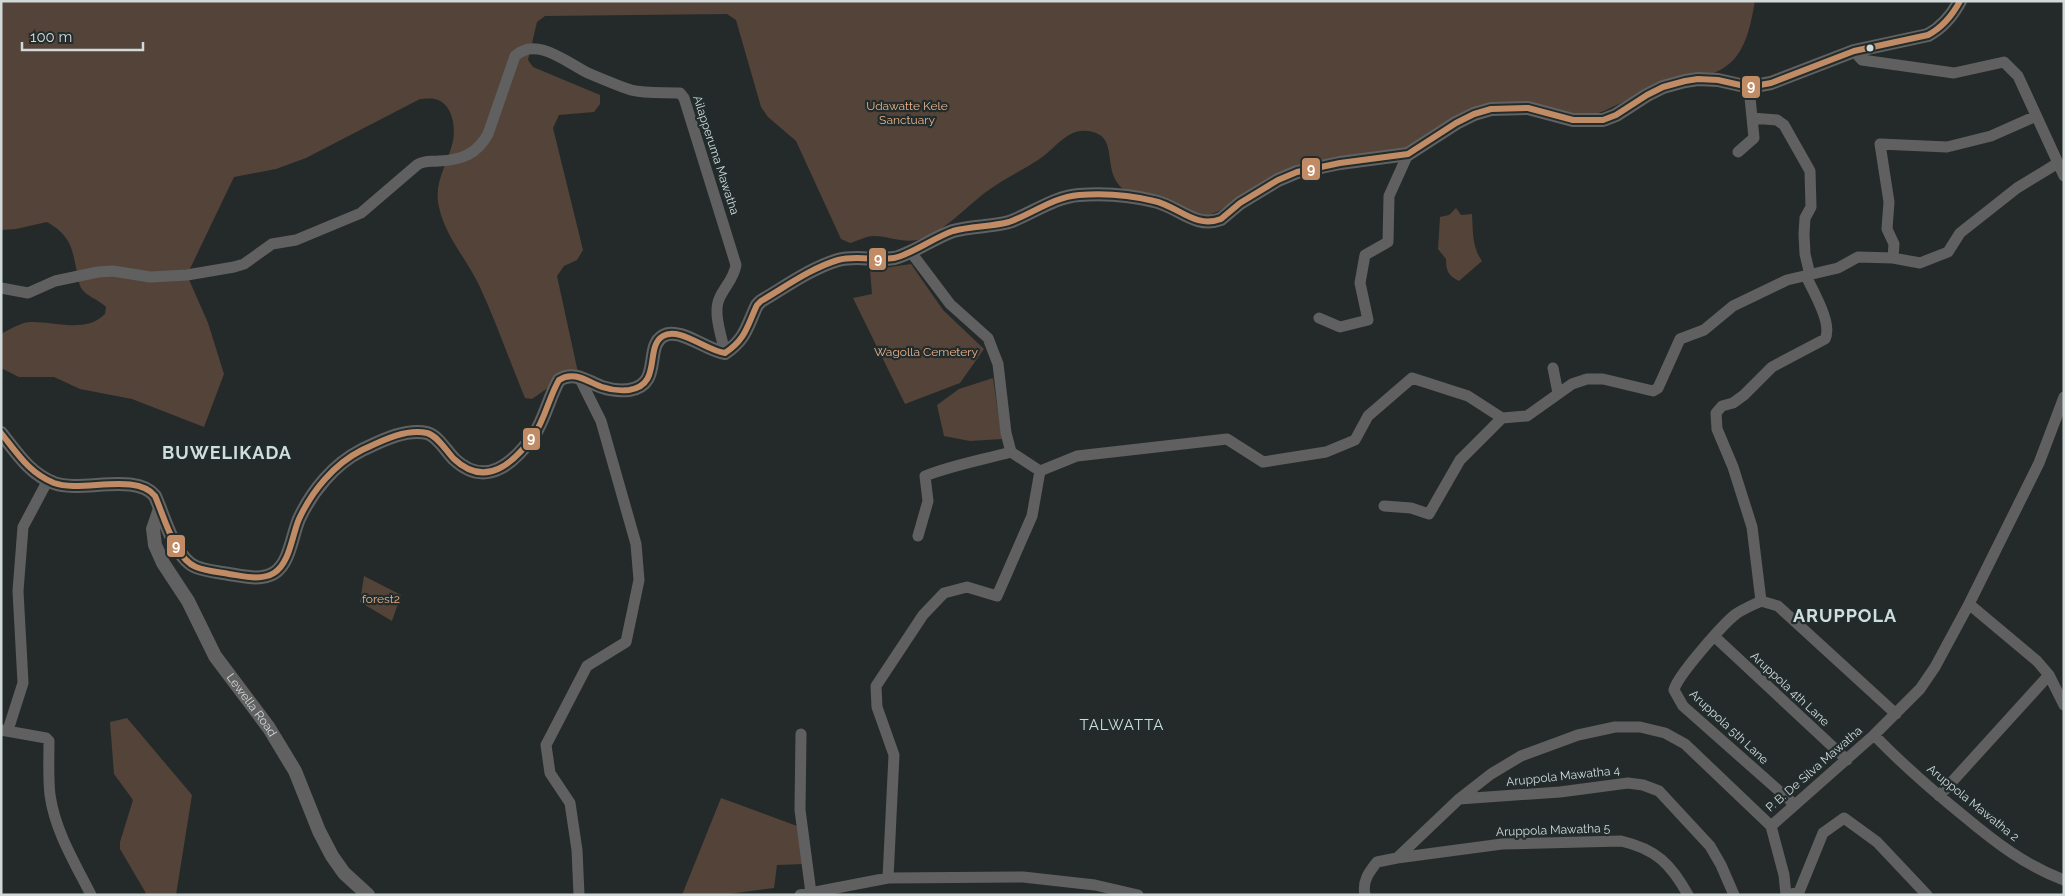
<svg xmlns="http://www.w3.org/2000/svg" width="2065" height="896" viewBox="0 0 2065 896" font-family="Raleway,sans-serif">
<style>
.green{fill:#544338}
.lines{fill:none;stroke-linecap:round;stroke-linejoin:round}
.minor{stroke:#616060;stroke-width:11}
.major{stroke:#606160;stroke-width:14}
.bus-1-casing{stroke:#222c2c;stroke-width:10}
.bus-1{stroke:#c18c65;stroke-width:6}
.bus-dot{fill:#d2d9d9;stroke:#222c2c;stroke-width:2}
.labels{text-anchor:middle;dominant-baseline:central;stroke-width:4.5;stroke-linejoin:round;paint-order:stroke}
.park-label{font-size:12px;fill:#ecb188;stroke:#222c2c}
.street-label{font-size:12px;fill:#d2d9d9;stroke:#222c2c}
.quarter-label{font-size:15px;letter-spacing:1px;fill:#cfdddd;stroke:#222c2c}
.district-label{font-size:18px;font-weight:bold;letter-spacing:1px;fill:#cfdddd;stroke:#222c2c}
.line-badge{stroke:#222c2c;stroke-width:2}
.badge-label{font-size:14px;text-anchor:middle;font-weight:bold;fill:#fff}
</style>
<rect width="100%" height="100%" fill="#242a2a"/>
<path class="green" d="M1,1H1755C1750,28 1745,60 1716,72C1711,75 1703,74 1697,76C1683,79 1667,83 1653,88C1631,96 1612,110 1589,116L1510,107L1392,154L1272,176L1219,211L1206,216L1126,191C1100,174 1120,139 1093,132C1068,125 1056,149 1038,160C1021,171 1002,180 986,192C967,206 940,236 917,240C901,243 886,235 872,236C864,237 857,241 850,243L841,239L796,141L768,117L761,107L736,20L727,14L545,16L537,22L528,60L533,67L600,95V104L594,112L559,115L553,128L583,250L577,260L564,266L557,276L579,377L565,376L532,399L525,398C509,360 496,321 479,285C466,258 445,236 439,207C433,182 448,164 453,141C456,126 452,103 435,99C430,98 424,99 420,99L306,158L276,169L234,177L187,275L208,323L224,374L204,427L132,399L80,389L54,377H19L1,368V334C10,329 20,323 30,322C55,321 85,334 105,314L106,307C98,299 87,297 81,288C79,284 79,281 78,277C72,250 73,237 47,222L16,229L1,230Z
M1456,208L1461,215L1472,214C1473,231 1472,247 1482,261L1459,281C1448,276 1446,270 1446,259L1438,249L1440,217L1449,215Z
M911,264L943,310L984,349L960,383L905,404L853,298L872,294L870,270Z
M993,378L1002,439L970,441L944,436L937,405L959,389Z
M364,576L401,595L392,621L360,602Z
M127,718L192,795L176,895H147L120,849V842L133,800L114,774L110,722Z
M721,798L797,826L804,864L777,865L774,888L721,895H682Z"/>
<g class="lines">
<path class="minor" d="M1854,51L1862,60L1954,73L2004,62L2018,76L2064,176
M1749,87L1752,118L1777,120L1784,125L1810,171L1811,207L1805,218L1804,234L1805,254L1810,275
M1738,152L1754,138L1752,118
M1893,258L1894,244L1887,229L1889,202L1880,144L1947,147L1991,136L2036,116
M1,288L28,293L55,281L98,272L113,271L150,277L187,275L234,267L244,264L272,244L296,240L361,213L417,165C425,160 430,162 439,161C462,160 477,154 488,134L515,56C537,36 567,63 588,73C602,79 616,85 631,90C646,94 665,92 680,93L684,98L736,265C734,278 726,285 720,297C712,312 722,337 725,353
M1319,318L1340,327L1368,320L1360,283L1365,255L1388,242L1389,196L1408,154
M1553,368L1558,393
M579,377L601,421L636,544L639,580L626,642L587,666L546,745L550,773L570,803L577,850L579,895
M1040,471L1077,456L1227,439L1263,462L1326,452L1355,440L1368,416L1412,378L1468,396L1502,418
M1384,506L1411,508L1429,514L1460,460L1502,418L1527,416L1572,384L1587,379H1603L1653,391L1658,388L1680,339L1704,330L1733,306L1787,280L1838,268L1858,257L1893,258L1920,263L1948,252L1960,233L2017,188L2058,163
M918,536L928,501L925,476C953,465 982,460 1011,452
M1761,601L1752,527L1733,467L1717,429L1716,413L1722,406L1733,403L1744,395L1772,367L1825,339C1833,324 1813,291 1806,276
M1969,604L2037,661L2049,675L2064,705
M1715,637L1847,760
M1,730L46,738L49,741C49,759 48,778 50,795C55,831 75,863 91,895
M8,730L23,683L18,591L23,527L48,480
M801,734L800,810L811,893
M1874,735C1902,764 1933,791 1965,817C1995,842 2026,866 2064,880
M1939,796L2049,675
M1459,799L1560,792L1628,783L1643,785L1659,791L1710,846L1721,865L1734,895
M1795,805L1683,706L1674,690C1677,676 1724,623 1736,614C1743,609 1753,605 1761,601L1778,606L1896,714
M1771,826L1874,735L1920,689L1935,667L1969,604L2039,463L2064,397
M1771,826L1784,875L1786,895
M1397,858L1502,844L1621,841C1656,849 1671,864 1688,895
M888,878L894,755L877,707L876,686L923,615L944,593L967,587L997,596L1032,516L1040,471L1011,452L1006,433L998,364L988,338L950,304L910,251
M800,895L888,878L1023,877L1095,885L1138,895
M1365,895C1362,881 1369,872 1377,862L1397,858L1459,799L1491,774L1521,756L1578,735L1615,727H1640L1665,733L1685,744L1771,826
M1788,895L1799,892L1823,833L1844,818L1877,842L1927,895"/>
<g class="major">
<path d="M1,433C17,453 29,473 54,483C81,493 136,472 155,496C164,516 175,559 196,567C206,571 218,572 229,574C243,576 261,581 274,573C290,563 292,535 299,519C312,491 334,464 362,450C381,441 406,428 427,433C438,436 446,451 454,459C486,489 514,463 534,435C545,419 549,397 559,380C574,370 588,382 602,387C611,390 620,391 629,390C663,385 644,347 663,336C679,326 707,351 725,353C746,339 747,326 757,305L761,301C785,287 811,268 838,260C856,255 876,261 894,258C910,255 935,237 953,231C971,226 990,227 1009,222C1032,214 1053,197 1079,195C1104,193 1130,195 1154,201C1178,206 1195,229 1221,219L1240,203L1278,180L1297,172L1340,163L1408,154L1456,123L1474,114L1491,109L1528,108L1573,120H1603L1616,115L1647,95L1663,87L1685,81L1698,79L1718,80L1749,87L1771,83L1854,51L1928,35C1943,27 1952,16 1960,1"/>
<path id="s1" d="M160,509L153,529L155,545L163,563L188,601L215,656L269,728L295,771L319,831L332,856L344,873L368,895"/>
</g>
<g class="bus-1-casing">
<path id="bus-1" d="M1,433C17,453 29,473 54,483C81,493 136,472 155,496C164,516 175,559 196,567C206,571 218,572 229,574C243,576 261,581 274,573C290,563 292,535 299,519C312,491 334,464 362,450C381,441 406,428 427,433C438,436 446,451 454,459C486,489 514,463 534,435C545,419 549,397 559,380C574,370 588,382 602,387C611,390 620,391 629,390C663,385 644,347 663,336C679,326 707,351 725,353C746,339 747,326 757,305L761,301C785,287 811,268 838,260C856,255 876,261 894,258C910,255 935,237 953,231C971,226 990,227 1009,222C1032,214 1053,197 1079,195C1104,193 1130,195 1154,201C1178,206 1195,229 1221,219L1240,203L1278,180L1297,172L1340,163L1408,154L1456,123L1474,114L1491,109L1528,108L1573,120H1603L1616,115L1647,95L1663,87L1685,81L1698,79L1718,80L1749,87L1771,83L1854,51L1928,35C1943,27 1952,16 1960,1"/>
</g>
<use href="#bus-1" class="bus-1"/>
</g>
<circle class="bus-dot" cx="1870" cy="48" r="4.5"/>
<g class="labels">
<g class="park-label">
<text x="907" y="106">Udawatte Kele<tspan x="907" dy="14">Sanctuary</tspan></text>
<text x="926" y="352">Wagolla Cemetery</text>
<text x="381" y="599">forest2</text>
</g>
<g class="street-label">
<text transform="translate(716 155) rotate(72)">Ailapperuma Mawatha</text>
<text transform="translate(1790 689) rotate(43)">Aruppola 4th Lane</text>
<text stroke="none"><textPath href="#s1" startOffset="225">Lewella Road</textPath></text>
<text transform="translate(1729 727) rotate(43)">Aruppola 5th Lane</text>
<text transform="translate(1814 769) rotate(-41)">P. B. De Silva Mawatha</text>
<text transform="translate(1563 776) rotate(-6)">Aruppola Mawatha 4</text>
<text transform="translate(1973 803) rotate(39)">Aruppola Mawatha 2</text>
<text transform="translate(1553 830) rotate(-2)">Aruppola Mawatha 5</text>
</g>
<g class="quarter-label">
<text x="1122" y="725">TALWATTA</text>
</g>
<g class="district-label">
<text x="227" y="452">BUWELIKADA</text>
<text x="1845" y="615">ARUPPOLA</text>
</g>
</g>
<g class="line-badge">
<rect x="1741" y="75" width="20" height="24" rx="5" fill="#c18c65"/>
<rect x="1301" y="157" width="20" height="24" rx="5" fill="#c18c65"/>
<rect x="868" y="247" width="19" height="24" rx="5" fill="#c18c65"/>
<rect x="522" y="427" width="19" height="24" rx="5" fill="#c18c65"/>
<rect x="166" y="534" width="20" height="24" rx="5" fill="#c18c65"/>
</g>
<g class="badge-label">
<text x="1751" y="91">9</text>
<text x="1311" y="174">9</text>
<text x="878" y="264">9</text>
<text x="531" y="443">9</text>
<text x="176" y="551">9</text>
</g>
<rect width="2065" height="896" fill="none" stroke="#d2d9d9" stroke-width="5"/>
<path d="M22 42v8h121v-8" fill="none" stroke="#d2d9d9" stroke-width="2.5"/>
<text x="30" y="42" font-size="15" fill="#d2d9d9" stroke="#222c2c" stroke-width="4" paint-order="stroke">100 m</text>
</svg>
